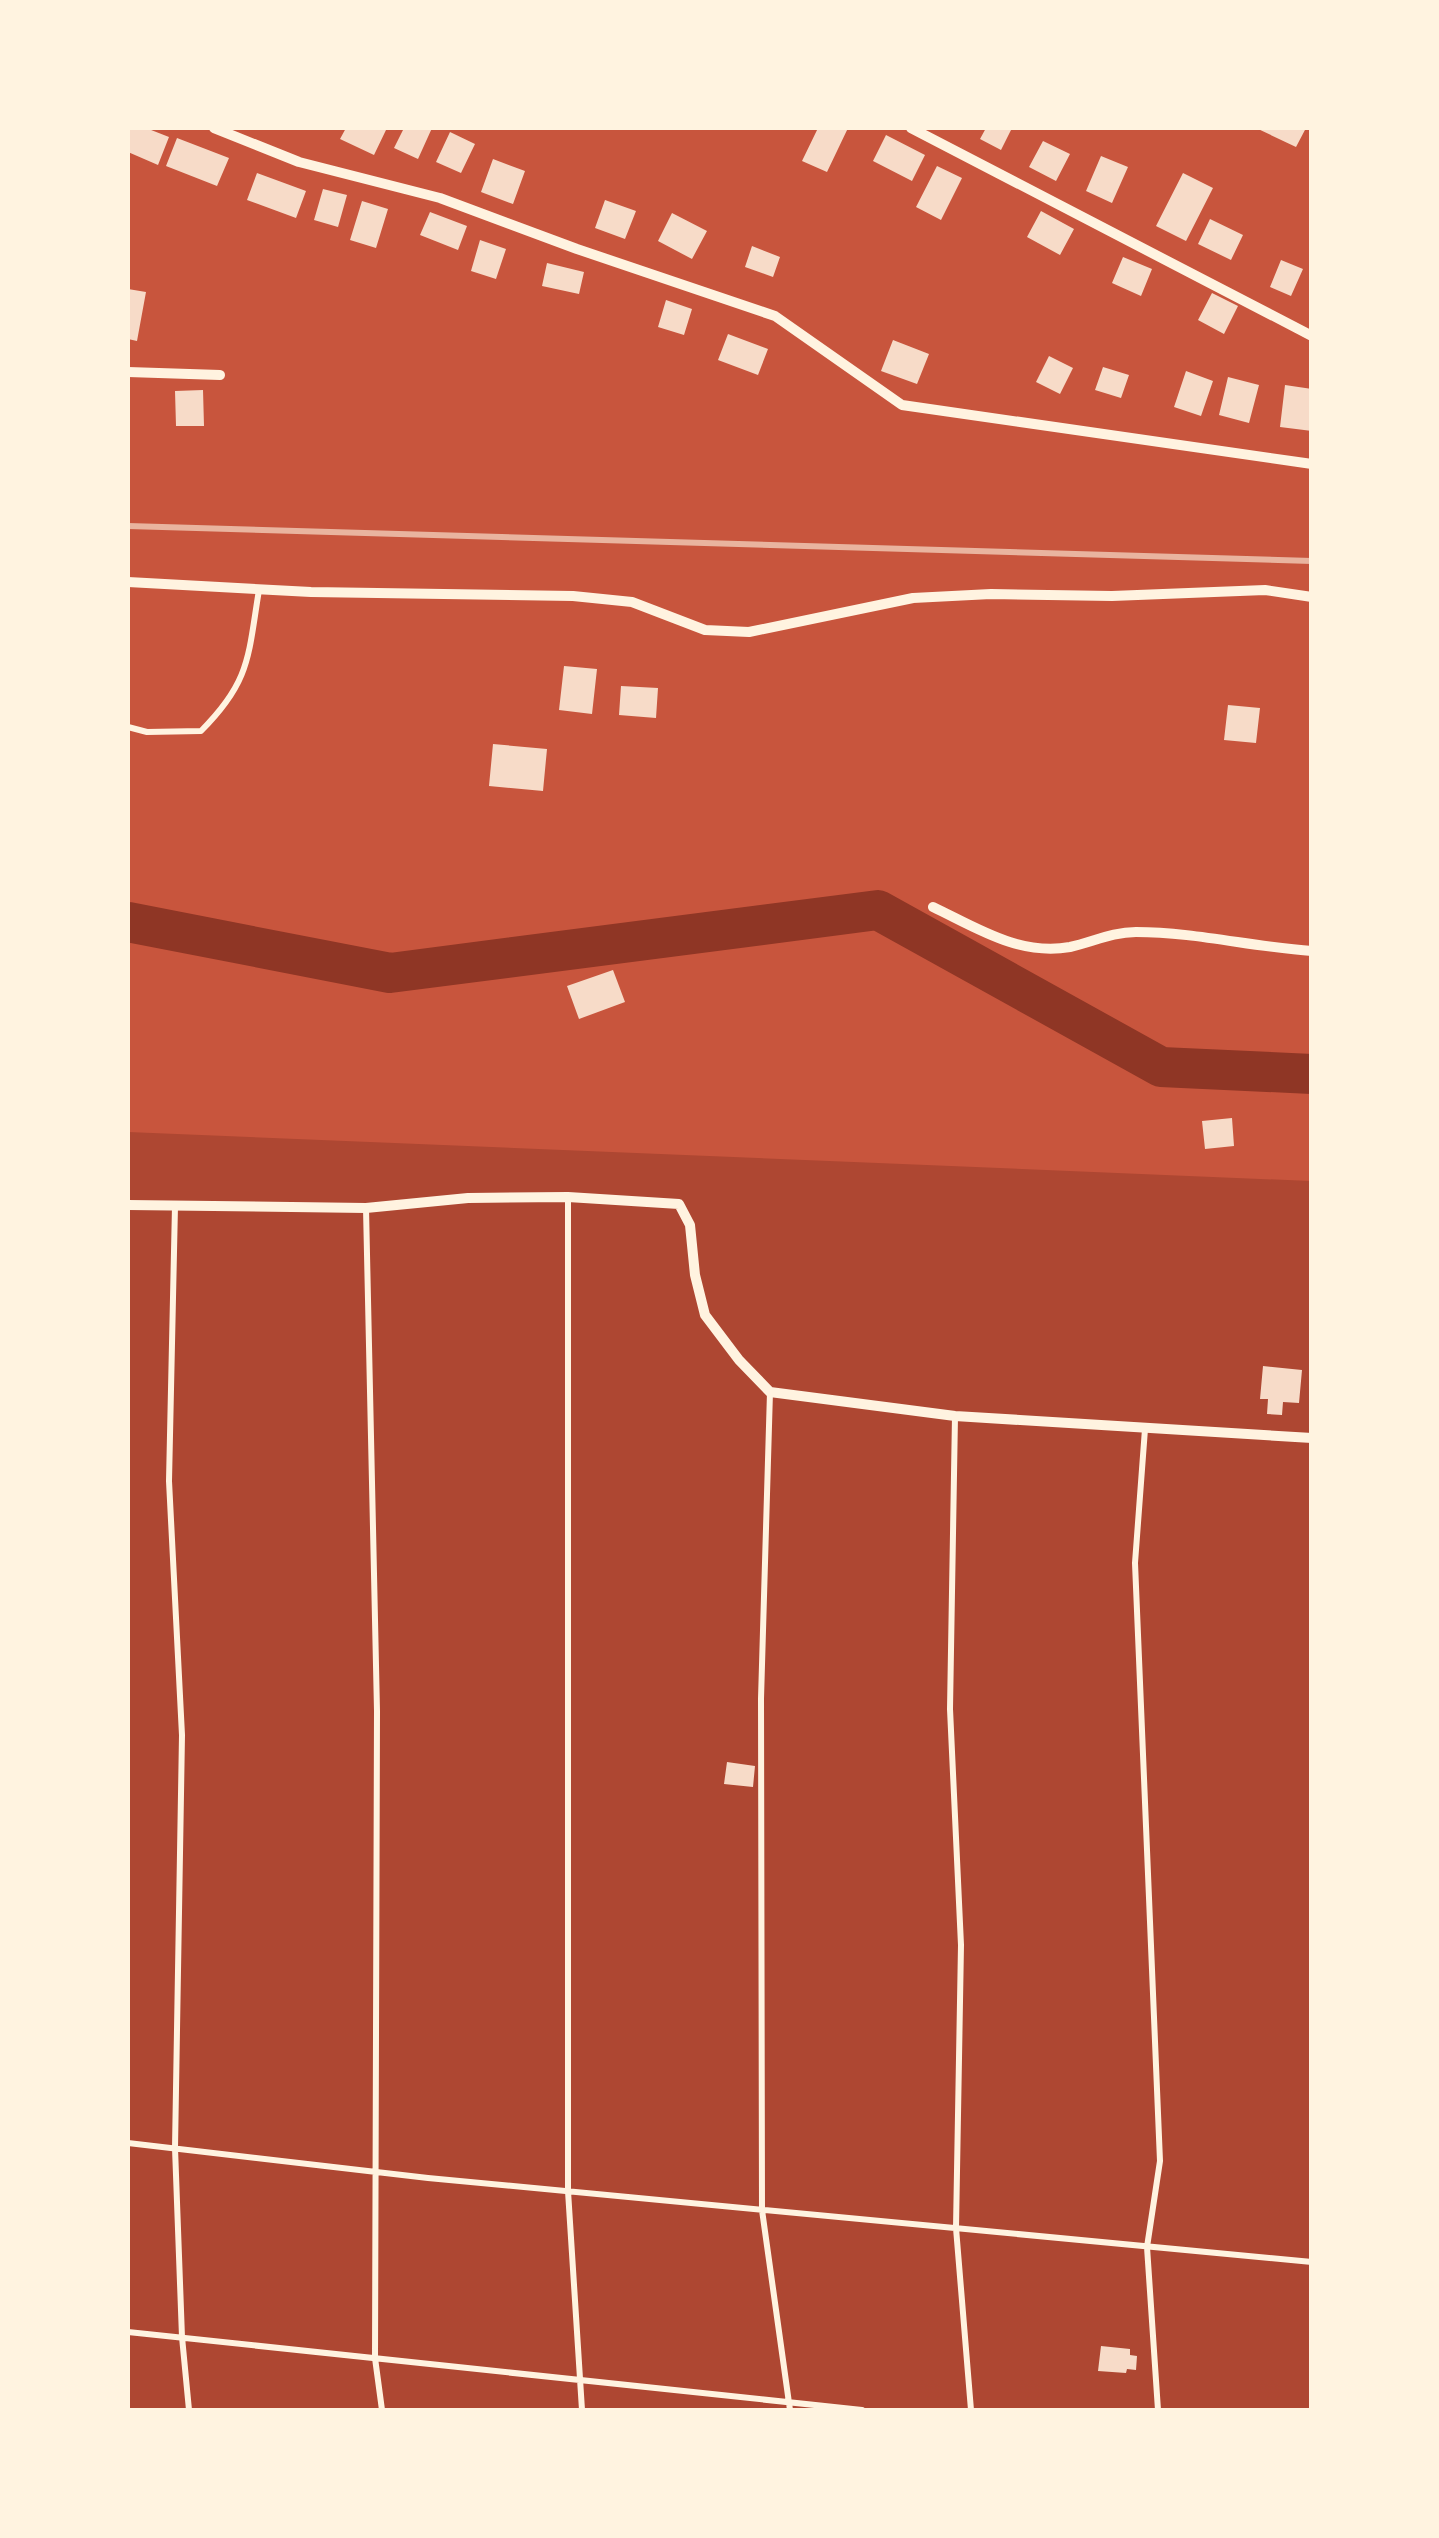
<svg xmlns="http://www.w3.org/2000/svg" width="1439" height="2538" viewBox="0 0 1439 2538" font-family="Rubik,sans-serif">
<style>
.green{fill:#ae4732}
.lines{fill:none;stroke-linecap:round;stroke-linejoin:round}
.river{stroke:#8f3625;stroke-width:40}
.building{fill:#f7dbc8}
.service{stroke:#fff3e0;stroke-width:6}
.minor{stroke:#fff3e0;stroke-width:10}
.rail{stroke:#e9b49f;stroke-width:6}
</style>
<rect width="100%" height="100%" fill="#c8553d"/>
<path class="green" d="M128,1132L1311,1181V2410H128Z"/>
<g class="lines">
<path class="river" d="M128,922L390,973L878,910L1161,1067L1312,1074"/>
</g>
<path class="building" d="M128,128H146L169,137L158,165L128,152Z
M346,128H382L386,130L374,155L340,139Z
M404,128H432L418,159L394,148Z
M818,128H848L827,172L802,161Z
M986,128H1012L1001,150L980,139Z
M1256,128H1306L1296,147Z
M450,132L475,144L461,173L436,162Z
M886,135L925,155L912,181L873,161Z
M177,138L229,158L217,186L166,166Z
M1043,141L1070,154L1056,181L1029,167Z
M1101,156L1128,167L1112,203L1086,191Z
M493,159L525,171L513,204L481,192Z
M937,166L962,178L941,220L916,207Z
M257,173L306,191L296,218L247,200Z
M1183,173L1213,188L1186,241L1156,226Z
M323,189L347,195L338,227L314,220Z
M605,200L636,211L625,239L595,228Z
M362,201L388,209L376,248L350,240Z
M1041,211L1074,229L1060,255L1027,237Z
M430,212L467,226L458,250L420,235Z
M672,213L707,231L692,259L658,241Z
M1210,219L1243,235L1231,260L1198,244Z
M480,240L506,249L496,279L471,271Z
M752,246L780,257L773,277L745,267Z
M1123,257L1152,269L1141,296L1112,283Z
M1281,260L1303,269L1291,296L1270,287Z
M547,263L584,272L579,294L542,286Z
M128,289L146,292L137,341L128,339Z
M1212,293L1238,306L1224,334L1198,320Z
M666,300L692,309L684,335L658,327Z
M728,334L768,349L758,375L718,360Z
M893,340L929,354L917,384L881,371Z
M1049,356L1073,368L1060,394L1036,382Z
M1103,367L1129,375L1121,398L1095,390Z
M1186,371L1213,381L1201,416L1174,407Z
M1228,377L1259,385L1249,423L1219,415Z
M1285,385L1312,389V431L1280,427Z
M203,390L204,426H176L175,391Z
M564,666L597,669L592,714L559,710Z
M621,686L658,688L656,718L619,715Z
M1228,705L1260,708L1256,743L1224,740Z
M493,744L547,749L543,791L489,786Z
M613,970L625,1002L579,1019L567,986Z
M1232,1118L1234,1146L1205,1149L1202,1121Z
M1263,1366L1302,1370L1299,1403L1283,1402L1282,1415L1267,1414L1268,1399H1260Z
M727,1762L755,1766L753,1787L724,1784Z
M1101,2346L1130,2349V2355L1137,2356L1136,2370L1127,2369L1126,2373L1098,2371Z"/>
<g class="lines">
<path class="service" d="M128,727L147,732L201,731C251,681 248,656 259,590
M568,1197V2191L582,2410
M175,1206L169,1481L182,1735L175,2148L182,2337L189,2410
M366,1208L377,1711L375,2358L382,2410
M770,1392L761,1699L762,2210L790,2410
M955,1416L950,1709L961,1945L956,2228L971,2410
M1145,1429L1135,1563L1160,2161L1147,2247L1158,2410
M128,2143L428,2178L1312,2262
M128,2332L862,2410"/>
<path class="minor" d="M214,128L299,162L440,198L577,249L775,316L902,405L1312,464
M911,128L1312,336
M128,372L220,375
M128,582L311,592L573,596L632,602L705,630L749,632L913,598L991,594L1112,596L1265,590L1312,597
M933,907C977,928 1019,956 1070,947C1093,942 1112,932 1136,932C1195,932 1253,947 1312,951
M128,1205L366,1208L468,1198L568,1197L679,1204L690,1225L695,1275L705,1315L739,1360L770,1392L955,1416L1312,1438"/>
<path class="rail" d="M128,526L1312,561"/>
</g>
<rect width="1439" height="2538" fill="none" stroke="#fff3e0" stroke-width="260"/>
</svg>
